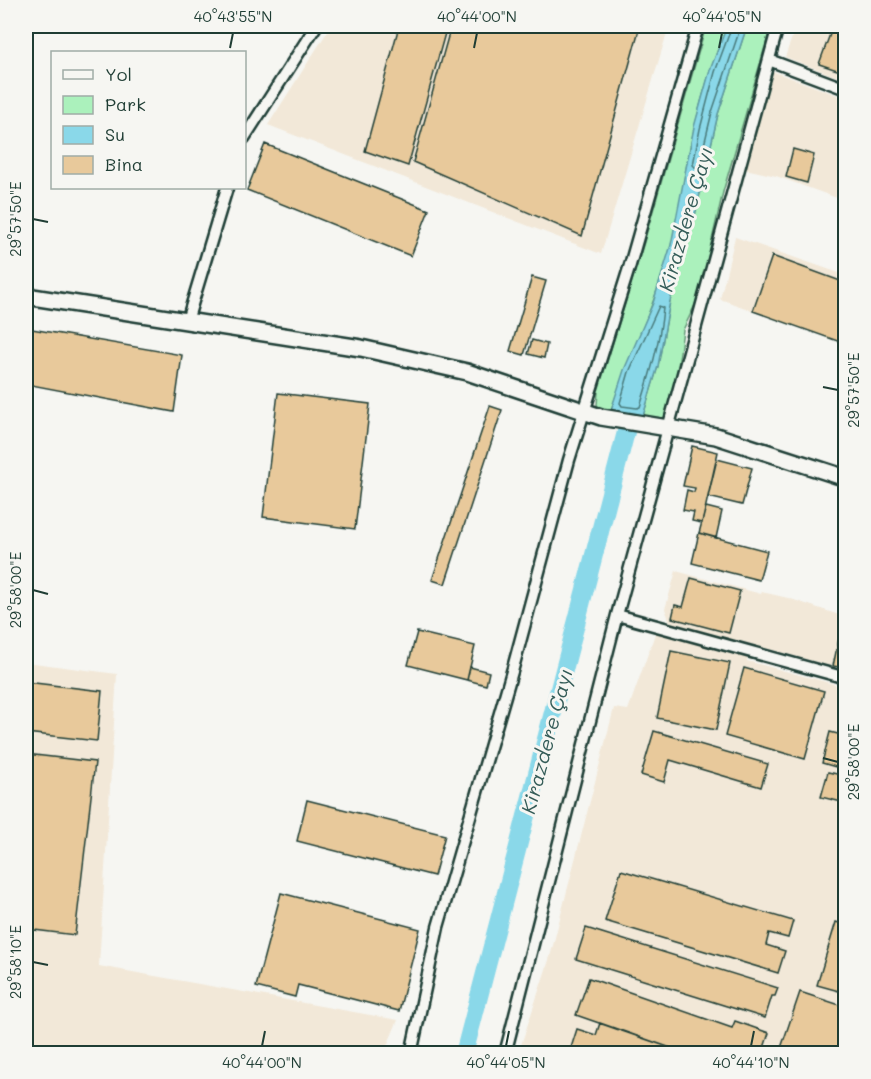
<svg xmlns="http://www.w3.org/2000/svg" width="871" height="1079" viewBox="0 0 871 1079" font-family="Mali,sans-serif">
<style>
.built{fill:#f2e8d8}
.green{fill:#abf1bc;stroke:#659778;stroke-width:1.5}
.water{fill:#8ad8e9;stroke:#5f9aa1;stroke-width:1.5}
.lines{fill:none;stroke-linecap:round;stroke-linejoin:round}
.shore{stroke:#4a7b7c;stroke-width:1.5}
.river{stroke:#8ad8e9;stroke-width:18}
.building{fill:#e8c99b;stroke:#1f3d34;stroke-width:1.5}
.street-casing{stroke:#1f3d34;stroke-width:15}
.secondary-casing{stroke:#1f3d34;stroke-width:20}
.street{stroke:#f6f6f2;stroke-width:10}
.secondary{stroke:#f6f6f2;stroke-width:15}
.ticks{fill:none;stroke:#1f3d34;stroke-width:2}
.labels{text-anchor:middle;dominant-baseline:central;stroke-width:6;stroke-linejoin:round;paint-order:stroke}
.water-label{font-size:20px;font-style:italic;fill:#345c58;stroke:#f6f6f2}
.neatline{fill:none;stroke:#1f3d34;stroke-width:2}
.ticks-label{font-size:15px;text-anchor:middle;fill:#1f3d34}
</style>
<rect width="100%" height="100%" fill="#f6f6f2"/>
<filter id="ink" filterUnits="userSpaceOnUse"><feTurbulence type="fractalNoise" baseFrequency=".0167" numOctaves="2"/><feDisplacementMap in="SourceGraphic" scale="12" xChannelSelector="R" yChannelSelector="G"/><feConvolveMatrix kernelMatrix="1 2 1 2 8 2 1 2 1" color-interpolation-filters="sRGB"/></filter>
<g filter="url(#ink)">
<path class="built" d="M331,26H669L601,254L268,125Z
M796,26H845V80L785,57Z
M772,71L845,98V201L776,176L745,169Z
M735,237L845,275V344L720,299Z
M676,571L761,594L762,592L788,598L845,617V670L670,622L665,609Z
M656,631L748,657L747,661L845,687V1053L518,1054L550,957L614,708L628,710Z
M26,662L117,674L99,966L398,1020L384,1053L26,1054Z"/>
<path class="green" d="M706,26H727C714,58 703,91 695,126C685,164 682,204 672,242C657,300 631,354 611,410L599,409L597,405L598,391L644,242Z
M747,26H771L723,192L703,279L695,305L683,330L677,374L664,420L643,416L658,366L670,301L693,224L718,114Z"/>
<path class="water" d="M727,26H747L718,114L693,224L670,301L658,366L643,416L611,410L624,370L653,303L671,245L694,127L710,70Z"/>
<g class="lines">
<path class="shore" d="M732,26L715,72L700,129L693,165L696,168L699,166L712,112L741,26
M659,306L663,308C660,342 650,375 640,407L637,408L622,406L620,403L629,372Z"/>
<path class="river" d="M464,1054L627,428"/>
</g>
<path class="building" d="M399,26H447L408,166L365,151Z
M451,26H640L582,236L413,162Z
M833,26H846V73L819,64Z
M265,144L429,210L411,256L247,190Z
M793,149L814,155L807,183L786,177Z
M772,256L846,283V344L753,311Z
M532,277L546,281L524,355L510,351Z
M26,328L182,355L174,412L26,384Z
M532,340L547,344L544,358L528,354Z
M278,393L370,404L355,529L263,517Z
M490,406L502,410L445,584L432,580Z
M692,446L718,452L702,523L692,521L694,512L683,510L687,490L694,492L695,488L683,486Z
M717,459L752,468L742,505L708,497Z
M706,507L722,511L716,538L699,533Z
M699,533L767,551L759,580L692,563Z
M691,578L740,591L729,633L672,618L675,605L683,607Z
M417,632L475,646L467,680L408,665Z
M839,638L846,640V668L833,666Z
M671,651L730,663L716,730L657,718Z
M470,667L489,672L486,685L467,680Z
M744,668L824,691L805,759L725,736Z
M26,682L102,691L97,741L26,733Z
M654,731L768,764L761,787L670,760L664,782L641,775Z
M830,732L846,736V770L822,763Z
M26,754L95,762L75,935L26,929Z
M828,772L846,776V803L821,797Z
M307,800L445,835L434,876L297,841Z
M621,870L793,921L788,938L769,933L766,945L785,951L778,973L605,921Z
M281,893L420,929L399,1011L298,985L295,997L256,987Z
M836,922L846,925V993L817,985Z
M586,928L778,988L775,996H772L765,1018L576,959Z
M589,978L732,1028L735,1021L769,1033L762,1054H688L576,1015Z
M800,992L846,1007V1054H779Z
M600,1023L688,1054H569L577,1029L596,1035Z"/>
<g class="lines">
<g class="street-casing">
<path id="street" d="M769,60L846,89
M244,138L316,26
M187,321L227,188
M617,615L846,678
M411,1054L438,927L513,668L569,460L630,265L698,26
M505,1054L617,615L778,26"/>
</g>
<g class="secondary-casing">
<path id="secondary" d="M26,296L361,348L467,372L601,417L716,436L846,478"/>
</g>
<use href="#street" class="street"/>
<use href="#secondary" class="secondary"/>
</g>
</g>
<path class="ticks" d="M230,48L233,33M474,48L477,33M719,48L722,33M33,219L48,222M823,387L838,390M33,590L48,594M823,758L838,762M33,962L48,965M262,1046L265,1031M506,1046L509,1031M751,1046L754,1031"/>
<g class="labels">
<g class="water-label">
<text transform="translate(685 219) rotate(-74)">Kirazdere Çayı</text>
<text transform="translate(546 741) rotate(-75)">Kirazdere Çayı</text>
</g>
</g>
<rect width="871" height="1079" fill="none" stroke="#f6f6f2" stroke-width="66"/>
<rect x="51" y="51" width="195" height="138" fill="#f6f6f2" stroke="#a0aca6" stroke-width="1.5"/>
<rect x="63" y="70" width="30" height="9" fill="#f6f6f2" stroke="#a0aca6" stroke-width="1.5"/>
<text x="105" y="81" font-size="18" fill="#1f3d34">Yol</text>
<rect x="63" y="96" width="30" height="18" fill="#abf1bc" stroke="#a0aca6" stroke-width="1.5"/>
<text x="105" y="111" font-size="18" fill="#1f3d34">Park</text>
<rect x="63" y="126" width="30" height="18" fill="#8ad8e9" stroke="#a0aca6" stroke-width="1.5"/>
<text x="105" y="141" font-size="18" fill="#1f3d34">Su</text>
<rect x="63" y="156" width="30" height="18" fill="#e8c99b" stroke="#a0aca6" stroke-width="1.5"/>
<text x="105" y="171" font-size="18" fill="#1f3d34">Bina</text>
<rect x="33" y="33" width="805" height="1013" class="neatline"/>
<g class="ticks-label">
<text x="233" y="22">40°43'55"N</text>
<text x="477" y="22">40°44'00"N</text>
<text x="722" y="22">40°44'05"N</text>
<text transform="translate(16 219) rotate(-90)" y="5">29°57'50"E</text>
<text transform="translate(854 390) rotate(-90)" y="5">29°57'50"E</text>
<text transform="translate(16 590) rotate(-90)" y="5">29°58'00"E</text>
<text transform="translate(854 762) rotate(-90)" y="5">29°58'00"E</text>
<text transform="translate(16 962) rotate(-90)" y="5">29°58'10"E</text>
<text x="262" y="1068">40°44'00"N</text>
<text x="506" y="1068">40°44'05"N</text>
<text x="751" y="1068">40°44'10"N</text>
</g>
</svg>
